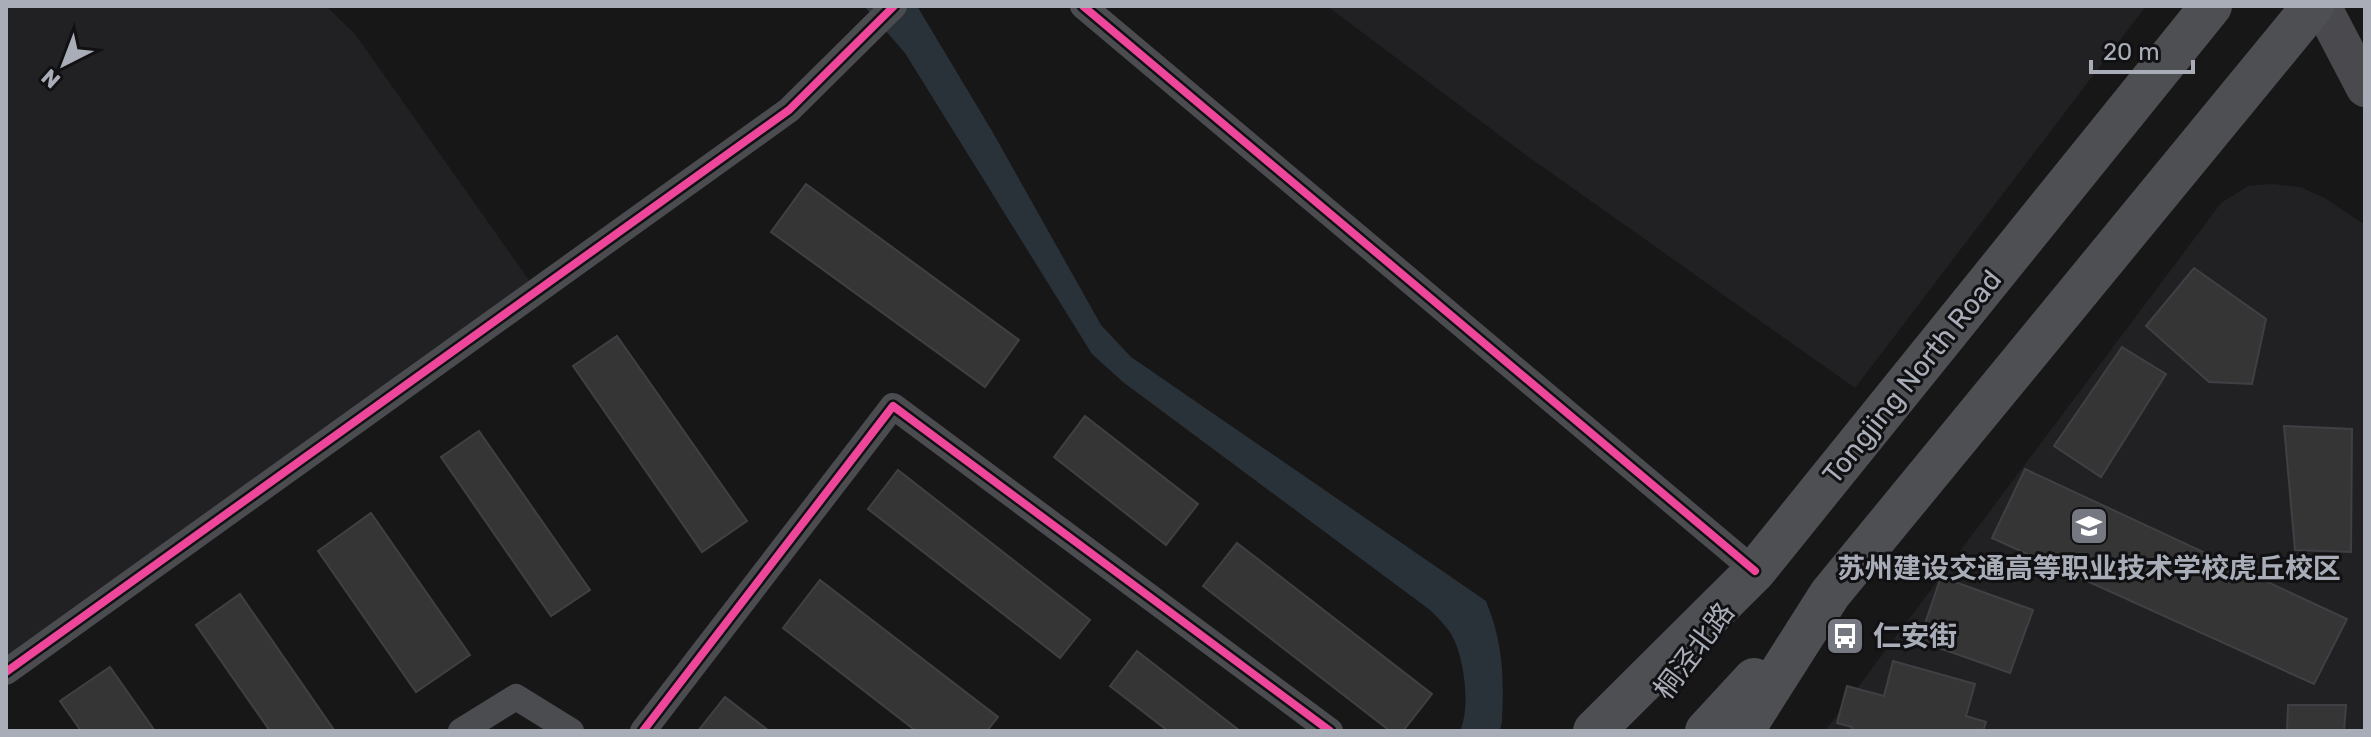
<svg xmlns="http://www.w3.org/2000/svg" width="2371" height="737" viewBox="0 0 2371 737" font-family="Rubik,'Noto Sans SC',sans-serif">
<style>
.built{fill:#212123}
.water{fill:#2a3239}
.building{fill:#353536;stroke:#3f4043;stroke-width:2}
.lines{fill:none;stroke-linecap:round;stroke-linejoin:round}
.minor{stroke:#4b4c50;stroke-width:26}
.secondary{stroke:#4a4a4e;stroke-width:38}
.primary{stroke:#4d4f52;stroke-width:42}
.cycleway-casing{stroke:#111113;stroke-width:13}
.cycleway{stroke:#ed469a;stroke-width:8}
.labels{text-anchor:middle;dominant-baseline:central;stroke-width:6;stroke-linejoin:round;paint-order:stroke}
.street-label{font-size:28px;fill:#a8adb8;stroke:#111113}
.poi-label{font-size:28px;font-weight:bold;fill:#a8adb8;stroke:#111113}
</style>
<rect width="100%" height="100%" fill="#171717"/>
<path class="built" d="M6,6H326L355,34L543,300L12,665L6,654Z
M1327,6H2146L1855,388L1526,155Z
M2271,184L2300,187L2325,198L2365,225V731H1825L2221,203L2248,186Z"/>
<path class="water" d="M864,6H917L992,131L1101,325L1131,357L1486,601C1503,643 1504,675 1502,721L1500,731H1460C1470,708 1465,668 1456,644C1451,630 1440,620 1430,610L1123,382L1092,354L905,53Z"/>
<path class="building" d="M806,184L1019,340L985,387L771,232Z
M2194,268L2266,319L2252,384L2209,382L2146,326Z
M617,336L747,521L702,552L573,366Z
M2122,347L2166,374L2101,477L2054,446Z
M1085,416L1198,504L1166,545L1054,457Z
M2284,426L2352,429L2351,552L2295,550Z
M479,431L590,590L551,616L441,457Z
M2025,469L2347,619L2314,684L1992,538Z
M898,470L1090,620L1060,658L868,509Z
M371,513L470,655L416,692L318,551Z
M1237,543L1432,694L1403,731H1390L1203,586Z
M1941,577L2033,610L2010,673L1919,641Z
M820,580L998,717L987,731H916L783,628Z
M240,594L334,730L333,731H270L196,625Z
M1137,651L1240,731H1168L1110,686Z
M1893,661L1975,684L1966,716L1986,722L1983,731H1851L1852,727L1837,723L1847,686L1884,696Z
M110,667L155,731H81L60,701Z
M725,697L769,731H698Z
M2288,705H2346L2344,731H2287Z"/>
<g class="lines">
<path class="minor" d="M1083,6L1755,571
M6,672L789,110L894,6
M461,731L516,697L571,731
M643,731L893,406L1330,731"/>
<path class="secondary" d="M2322,6L2365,88"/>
<path class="primary" d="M1594,731L1755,571L2211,6
M1706,731L1754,679
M1743,731L1830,594L2313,6"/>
<g class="cycleway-casing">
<path id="cycleway" d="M1083,6L1755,571
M6,672L789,110L894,6
M643,731L893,406L1330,731"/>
</g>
<use href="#cycleway" class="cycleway"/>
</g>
<defs>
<g id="university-square" transform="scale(2)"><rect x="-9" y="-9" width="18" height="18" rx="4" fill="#757880" stroke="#111113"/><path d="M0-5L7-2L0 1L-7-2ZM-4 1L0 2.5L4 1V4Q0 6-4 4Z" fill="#fff"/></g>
<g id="bus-square" transform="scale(2)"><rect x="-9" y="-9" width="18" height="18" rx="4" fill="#757880" stroke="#111113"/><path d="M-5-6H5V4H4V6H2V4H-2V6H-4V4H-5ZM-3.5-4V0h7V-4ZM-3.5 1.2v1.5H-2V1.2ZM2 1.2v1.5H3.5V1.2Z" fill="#fff"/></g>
</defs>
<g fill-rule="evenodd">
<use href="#university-square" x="2089" y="526"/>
<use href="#bus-square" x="1845" y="636"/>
</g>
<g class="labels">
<g class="street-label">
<text transform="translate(1912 377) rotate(-51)">Tongjing North Road</text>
<text transform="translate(1694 651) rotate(-53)">桐泾北路</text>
</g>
<g class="poi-label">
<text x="2089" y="568">苏州建设交通高等职业技术学校虎丘校区</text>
<text x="1873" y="636" text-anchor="start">仁安街</text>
</g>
</g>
<rect width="2371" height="737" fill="none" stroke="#a8adb8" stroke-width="16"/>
<g transform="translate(64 64) rotate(222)" stroke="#111113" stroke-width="6" paint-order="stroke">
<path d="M0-6L14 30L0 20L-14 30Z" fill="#a8adb8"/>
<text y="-12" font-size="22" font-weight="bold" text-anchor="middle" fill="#a8adb8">N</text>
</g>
<path d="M2091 60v12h102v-12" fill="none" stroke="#a8adb8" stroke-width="4"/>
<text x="2103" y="60" font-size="24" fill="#a8adb8" stroke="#111113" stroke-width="6" paint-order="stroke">20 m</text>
</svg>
